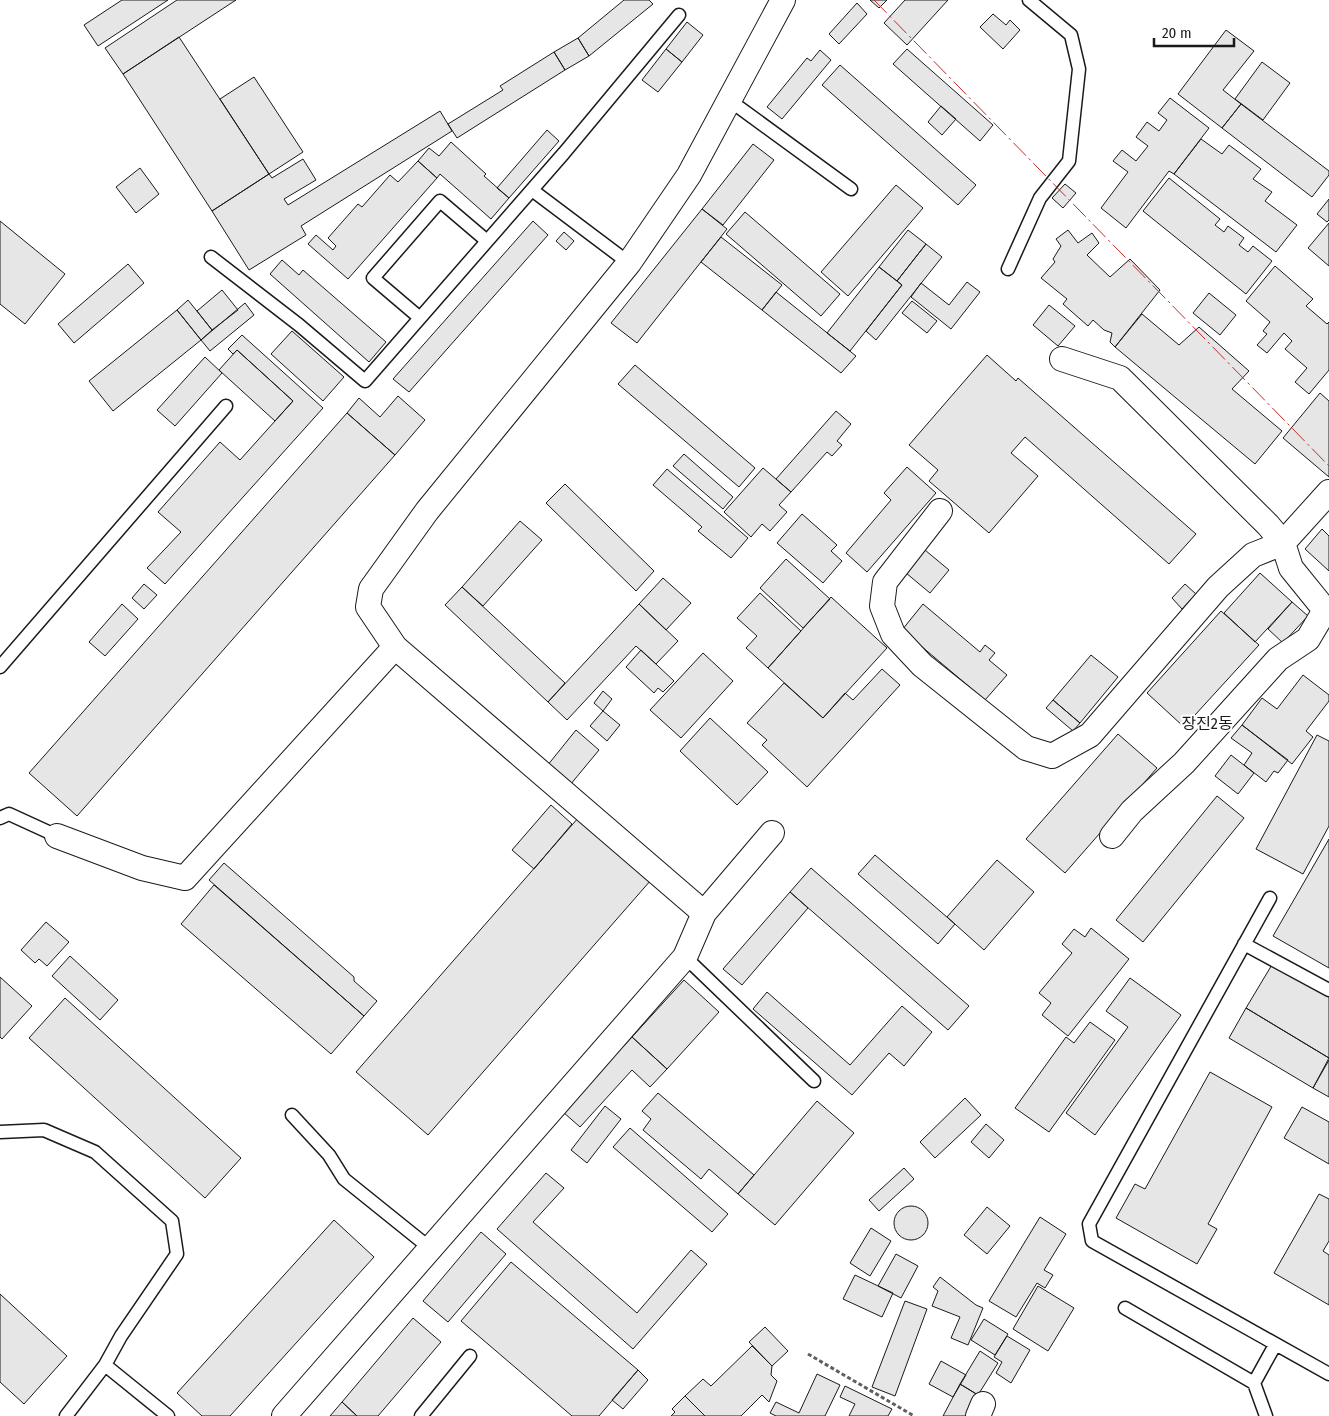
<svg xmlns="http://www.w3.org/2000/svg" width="1329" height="1416" viewBox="0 0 1329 1416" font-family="'Fira Sans Condensed','Noto Sans KR',sans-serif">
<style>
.building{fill:#e6e6e6;stroke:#1a1a1a}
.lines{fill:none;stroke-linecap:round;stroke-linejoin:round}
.service-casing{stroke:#1a1a1a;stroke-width:15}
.minor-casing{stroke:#1a1a1a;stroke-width:26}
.path{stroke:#5f5f5f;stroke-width:3;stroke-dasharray:4 2.5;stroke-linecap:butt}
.service{stroke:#fff;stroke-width:12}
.minor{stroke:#fff;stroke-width:24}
.power{stroke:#c62828;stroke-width:1;stroke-dasharray:18 4 2.5 4;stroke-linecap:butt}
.labels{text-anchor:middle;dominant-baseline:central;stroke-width:4;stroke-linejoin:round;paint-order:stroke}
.quarter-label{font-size:16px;fill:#1a1a1a;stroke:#fff}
</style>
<rect width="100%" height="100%" fill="#fff"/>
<path class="building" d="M122,0H168L98,46L84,25Z
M177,0H236L123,74L105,48Z
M624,0H649L653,4L589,56L578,38Z
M870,0H887L879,8Z
M905,0H948L907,45L884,23Z
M857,3L867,14L839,44L829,34Z
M993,14L1006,25L1010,20L1020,30L1003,49L980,27Z
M687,22L703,35L682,62L666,49Z
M1226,30L1254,51L1223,90L1241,104L1222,128L1178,94Z
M179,37L269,174L212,211L123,74Z
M578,38L589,56L565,70L554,52Z
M666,49L682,62L658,92L642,80Z
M907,49L993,125L980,141L893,64Z
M820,50L831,60L782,119L767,107L807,58L811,61Z
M554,52L565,70L457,138L448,124L503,90L500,86Z
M1262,62L1290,83L1263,120L1235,99Z
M840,65L976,185L958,205L822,85Z
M254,77L303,152L269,174L220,99Z
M1170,98L1209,128L1174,174L1169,171L1126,228L1101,208L1128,172L1113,161L1122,150L1136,161L1148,146L1136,137L1147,122L1159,131L1167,120L1158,113Z
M1241,104L1329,171V175L1312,197L1222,128Z
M941,106L956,119L942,135L928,122Z
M440,111L452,131L301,226L306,235L249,270L212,211L269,174L272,178L303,159L316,180L284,199L288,205Z
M547,130L559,141L509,198L497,188Z
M1201,139L1222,154L1229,145L1261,169L1253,179L1272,192L1265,201L1297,225L1276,252L1174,174Z
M451,142L486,174L484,176L509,198L491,219L440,174L437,178L418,161L429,148L439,156Z
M753,144L774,160L723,225L702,209Z
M418,161L437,178L348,279L308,244L316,235L333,250L336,246L328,238L358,204L362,207L390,175L398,182Z
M140,168L159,194L136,213L116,187Z
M1169,178L1220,219L1215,225L1224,232L1228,226L1244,238L1239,245L1248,252L1253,246L1272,261L1246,294L1143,211Z
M1065,184L1076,193L1063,208L1052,198Z
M896,185L923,208L848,296L821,272Z
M1329,199V220L1327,222L1317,214Z
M702,209L727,229L637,343L611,323Z
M745,212L840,294L821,316L726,234Z
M0,221L65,274L25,324L0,304Z
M533,221L548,235L409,392L393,379Z
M1329,223V266L1308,248Z
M908,230L926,244L897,281L879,267Z
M1068,230L1078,243L1092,233L1099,243L1087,255L1110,277L1130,259L1160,290L1115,347L1110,342L1112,333L1104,330L1093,320L1088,326L1063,304L1067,299L1041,278L1055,262L1053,259L1061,246L1056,239Z
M564,232L574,241L566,250L556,241Z
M721,237L782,285L762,310L701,262Z
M926,244L942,257L876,340L866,331L902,285L897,281Z
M282,260L299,275L303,270L386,342L369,362L270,274Z
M128,264L144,283L74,343L58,324Z
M1275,266L1313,299L1306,306L1327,324L1329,322V370L1309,394L1295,382L1307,368L1285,349L1292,341L1284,333L1267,353L1257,345L1267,334L1263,331L1270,322L1246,301Z
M879,267L902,285L850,351L827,333Z
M967,282L980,292L951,329L911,297L921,283L949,305Z
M222,290L238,310L212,330L197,311Z
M776,292L856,356L841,373L762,310Z
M1209,293L1236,315L1220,335L1193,313Z
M188,300L212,330L201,340L177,310Z
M912,301L937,321L927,333L902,313Z
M245,303L254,315L210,351L201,340Z
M1049,305L1075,326L1058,346L1033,325Z
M177,310L201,340L113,411L89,381Z
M1142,314L1179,345L1199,327L1249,371L1232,389L1282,431L1255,464L1115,347Z
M292,331L344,377L323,401L271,354Z
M242,335L323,408L165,584L147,568L181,532L158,512L220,442L240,460L293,401L237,350L233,354L228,349Z
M237,350L293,401L275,421L219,370Z
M987,355L1016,381L1018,378L1196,534L1169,564L1025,437L1011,453L1038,476L989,533L929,481L938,470L909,445Z
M205,357L222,373L175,426L157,410Z
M635,365L755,468L739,487L618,384Z
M1320,393L1329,401V477L1283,438Z
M398,396L425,420L395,455L347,413L359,398L380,417Z
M836,411L851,424L837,441L842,445L832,456L827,452L791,492L776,479Z
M347,413L395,455L77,816L29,773Z
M684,454L733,497L723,509L673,466Z
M907,467L936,493L867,572L846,553L891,500L884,493Z
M763,468L791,492L779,505L787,512L770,531L762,524L751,537L724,512Z
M667,469L748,538L731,558L698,531L702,527L653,485Z
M565,484L654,571L636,591L546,503Z
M802,514L837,545L831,551L842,561L823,583L777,543Z
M520,521L542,540L483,606L462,587Z
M1322,529L1329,536V571L1305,549Z
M925,550L949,570L930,593L906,573Z
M786,559L830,599L803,628L760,588Z
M1260,573L1292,602L1255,642L1224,613Z
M663,578L691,603L666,630L639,604Z
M144,584L157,595L144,609L132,598Z
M1185,584L1196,594L1182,609L1172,598Z
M462,587L565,683L548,702L445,605Z
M760,593L801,631L768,668L746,648L757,636L737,618Z
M831,597L887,648L823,718L768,668Z
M1292,602L1308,616L1283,643L1268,629Z
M122,604L138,619L105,656L89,642Z
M639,604L678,641L656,664L636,646L567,720L548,702Z
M923,604L980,652L985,645L995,653L989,660L1007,675L985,700L902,630Z
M1221,611L1259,645L1184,727L1147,693Z
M641,650L674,681L663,692L658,688L654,693L626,667Z
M703,653L733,681L681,738L650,710Z
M1091,655L1118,677L1080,723L1053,700Z
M882,669L900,685L807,787L762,745L767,740L747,723L784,683L823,718L845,693L853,700Z
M1303,675L1329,695V701L1306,731L1313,737L1292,764L1242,725L1262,698L1277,709Z
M603,691L612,699L603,711L594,703Z
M1053,700L1080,723L1073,731L1046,708Z
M603,711L620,725L607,741L590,726Z
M710,718L768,772L737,805L680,751Z
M1242,725L1288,760L1278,773L1274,771L1266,782L1244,765L1252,753L1231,738Z
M576,730L599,750L570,785L547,766Z
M1118,734L1157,768L1065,873L1026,839Z
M1317,735L1329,741V826L1303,874L1256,849Z
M1231,755L1254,773L1238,794L1215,776Z
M1217,796L1244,818L1143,942L1116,920Z
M551,805L572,824L534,869L512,850Z
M579,817L651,880L428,1135L356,1072Z
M1329,839V968L1273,936Z
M875,855L955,924L938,944L858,874Z
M997,860L1034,892L984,950L947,917Z
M224,863L354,977V981L377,1001L364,1016L209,880Z
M811,868L969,1006L948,1030L790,892Z
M214,885L364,1016L331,1054L181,924Z
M790,892L808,908L742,985L723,969Z
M46,922L69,942L47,966L39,959L35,963L21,950Z
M1091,928L1129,959L1068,1036L1042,1015L1051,1003L1039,993L1072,953L1062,944L1074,929L1085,937Z
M70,956L118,1000L100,1020L52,976Z
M1273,963L1329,996V1058L1246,1008Z
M0,977L32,1006L2,1039L0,1037Z
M1130,978L1181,1015L1095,1135L1066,1113L1128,1027L1106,1011Z
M684,980L719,1012L667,1069L632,1037Z
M767,992L850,1065L902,1006L932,1032L904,1066L889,1053L852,1095L753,1009Z
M65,998L241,1158L205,1198L29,1038Z
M1246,1008L1329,1058L1313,1088L1229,1038Z
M1090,1022L1115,1040L1049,1132L1015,1108L1066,1037L1074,1043Z
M632,1037L667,1069L650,1087L632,1070L580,1127L563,1112Z
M1329,1060V1097L1313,1088Z
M1210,1072L1272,1107L1208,1224L1217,1229L1197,1264L1116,1218L1135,1184L1145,1189Z
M658,1093L754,1175L738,1194L709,1169L701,1179L643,1130L651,1119L642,1111Z
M965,1098L981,1115L935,1158L920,1142Z
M817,1101L854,1133L775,1225L738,1194Z
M605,1106L621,1119L587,1163L571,1150Z
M1302,1107L1329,1122V1164L1284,1138Z
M986,1124L1004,1140L989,1158L971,1142Z
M630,1128L728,1214L712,1232L613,1147Z
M904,1168L914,1179L879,1211L869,1200Z
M546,1173L564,1188L533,1222L637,1313L691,1250L707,1264L633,1349L497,1229Z
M1319,1194L1329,1199V1241L1323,1251L1329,1255V1305L1274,1273Z
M894 1223a17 17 0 1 1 34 0a17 17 0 1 1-34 0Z
M987,1207L1010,1226L987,1254L964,1235Z
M1040,1217L1066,1234L1044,1270L1053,1275L1045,1288L1037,1283L1016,1317L989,1301Z
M334,1220L374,1257L230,1416H202L177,1393Z
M871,1228L891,1241L870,1276L850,1263Z
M481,1232L506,1254L448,1322L423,1301Z
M896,1254L918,1266L901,1298L878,1286Z
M511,1262L638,1370L599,1416H572L461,1321Z
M855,1275L893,1293L882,1317L843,1299Z
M940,1277L976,1305L983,1308L968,1345L951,1338L960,1317L932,1306L938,1291L933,1287Z
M1038,1286L1074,1308L1048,1351L1013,1329Z
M0,1294L67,1356L24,1404L0,1382Z
M905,1301L927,1309L895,1396L872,1387Z
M413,1318L441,1342L378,1416H357L342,1402Z
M984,1319L1008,1334L995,1355L971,1340Z
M765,1327L788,1351L772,1366L749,1342Z
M1007,1336L1030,1350L1011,1383L996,1373L1002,1362L994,1357Z
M752,1346L772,1366L771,1375L777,1381L769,1402L762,1395L741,1416H705L685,1396L703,1379L711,1386Z
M980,1351L998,1363L978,1395L960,1384Z
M941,1361L966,1375L953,1397L929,1384Z
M638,1370L648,1380L623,1409L612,1400Z
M817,1374L840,1385L825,1416H776L770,1413L776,1402L799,1413Z
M960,1384L978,1395L967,1416H943Z
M845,1386L892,1409L888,1416H849L855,1404L840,1397Z
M685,1396L705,1416H671L675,1412L672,1409Z
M342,1402L357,1416H330Z"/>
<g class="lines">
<g class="service-casing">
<path id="service" d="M729,100L851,189
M532,190L629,263
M211,257L299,325L365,381L564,153L679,15
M1008,269L1040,198L1069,161L1079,69L1071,35L1029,0
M420,318L373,278L440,201L487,241
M0,667L226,406
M0,818L9,814L57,836
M1270,898L1089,1224L1092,1241L1329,1374
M1244,944L1329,990
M685,957L814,1081
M292,1115L329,1155L344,1179L431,1249
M0,1132L44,1130L95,1152L172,1221L177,1254L121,1336L105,1365L168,1416
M1125,1308L1254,1383
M66,1416L105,1365
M421,1416L470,1356
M1266,1416L1254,1383L1275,1345"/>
</g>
<g class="minor-casing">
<path id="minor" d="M1062,359L1120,378L1268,525L1283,543L1291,568L1325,610L1308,639L1278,659L1184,763L1132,811L1112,836
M940,511L885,582L882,606L893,634L922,665L1026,748L1052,756L1090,735L1218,587L1253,555L1283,543L1329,492
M57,836L142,868L185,878L395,647
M704,913L395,647L368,607L371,589L427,511L629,263L689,175L783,0
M284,1416L685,957L704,913L772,833
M978,1416L983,1404"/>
</g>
<path class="path" d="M808,1354L914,1416"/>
<use href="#service" class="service"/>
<use href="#minor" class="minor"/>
<path class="power" d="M874,0L1329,466"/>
</g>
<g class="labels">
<g class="quarter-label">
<text x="1207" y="723">장진2동</text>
</g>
</g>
<path d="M1154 38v8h80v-8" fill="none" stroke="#1a1a1a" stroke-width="2.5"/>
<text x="1162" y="38" font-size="15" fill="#1a1a1a" stroke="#ffffff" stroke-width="4" paint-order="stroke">20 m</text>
</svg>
